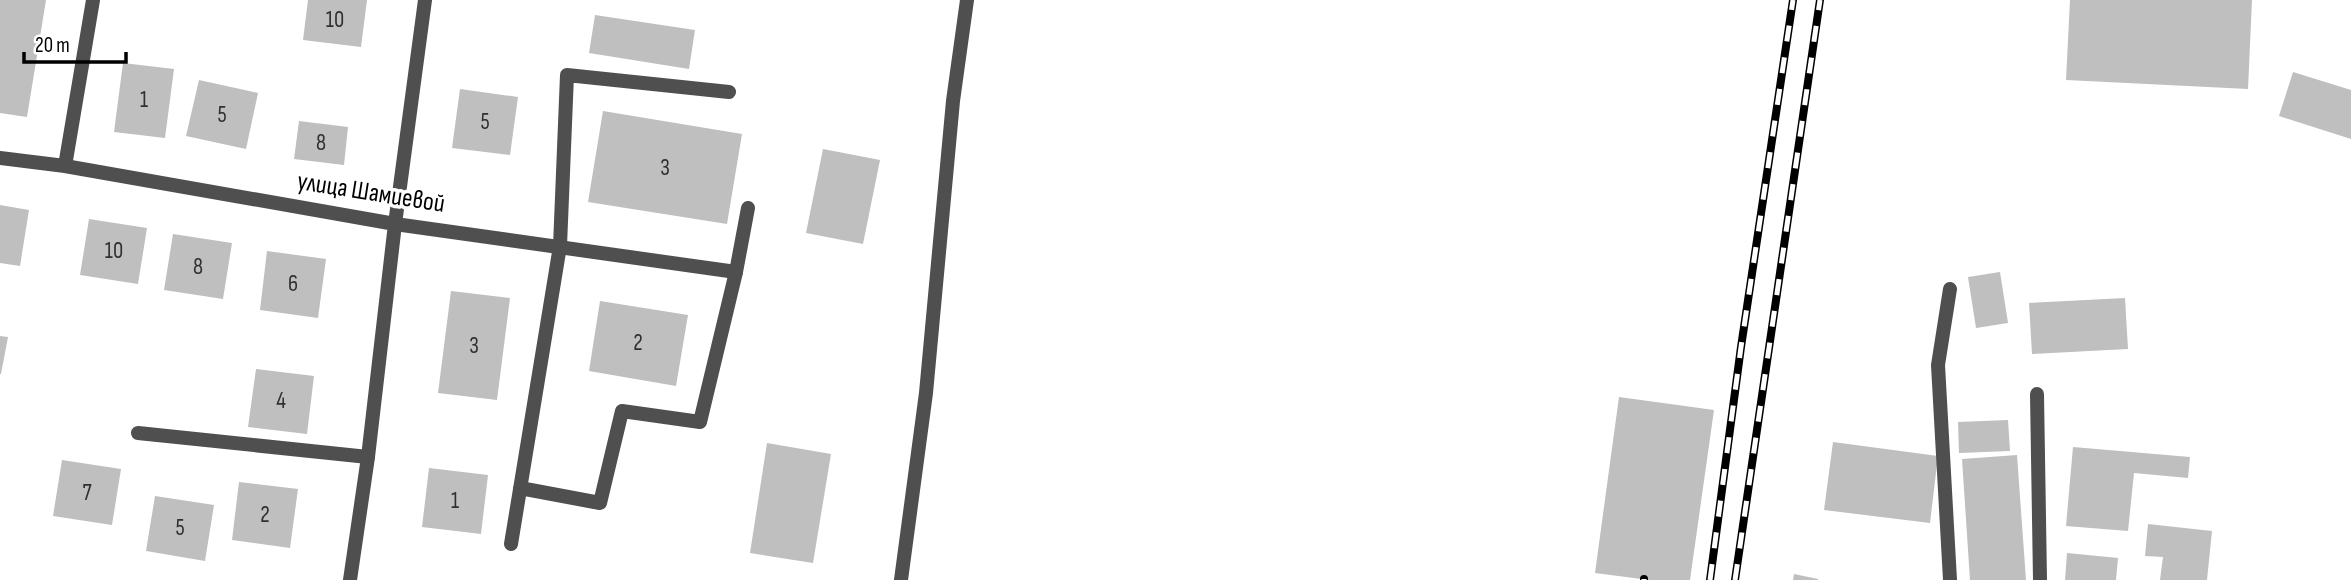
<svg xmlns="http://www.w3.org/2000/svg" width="2351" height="580" viewBox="0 0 2351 580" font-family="'Sofia Sans Condensed',sans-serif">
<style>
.building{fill:#bfbfbf}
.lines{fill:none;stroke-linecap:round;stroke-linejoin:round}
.lane{stroke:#4f4f4f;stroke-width:14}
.street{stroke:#4f4f4f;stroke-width:14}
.rail-casing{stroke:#000;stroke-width:8}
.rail{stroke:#fff;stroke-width:5;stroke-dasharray:16;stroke-linecap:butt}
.labels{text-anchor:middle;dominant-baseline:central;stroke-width:7;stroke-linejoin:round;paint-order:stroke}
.number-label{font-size:23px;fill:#303030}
.street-label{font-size:26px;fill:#000;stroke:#fff}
</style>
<rect width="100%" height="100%" fill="#fff"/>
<path class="building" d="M0,0H46L27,117L0,113Z
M308,0H367L361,47L303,40Z
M2070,0H2252L2248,89L2066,80Z
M595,15L695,30L689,69L589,53Z
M123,63L174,69L165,138L114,132Z
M2293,72L2351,90V139L2279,116Z
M199,80L258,93L246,149L186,136Z
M460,89L518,97L510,155L452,148Z
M603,111L742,134L727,224L588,202Z
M299,121L348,127L344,165L294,159Z
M823,149L880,160L863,244L806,233Z
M0,205L29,210L20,266L0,263Z
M89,219L147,228L138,284L80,275Z
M173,234L232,243L223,299L164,290Z
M267,251L326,259L318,318L260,310Z
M2000,272L2008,323L1976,328L1968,277Z
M451,291L510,298L497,400L438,393Z
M2125,298L2128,349L2032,354L2029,303Z
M600,301L688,315L676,386L589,371Z
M0,336L8,337L1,374H0Z
M256,369L314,376L307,434L248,427Z
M1619,397L1714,410L1690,580H1649L1595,573Z
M2008,420L2010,451L1959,453L1958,422Z
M1833,442L1938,456L1930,523L1824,510Z
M767,443L831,454L813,563L750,553Z
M2073,447L2190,457L2188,478L2134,473L2128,531L2066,526Z
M2017,455L2026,580H1970L1962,459Z
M62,460L121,469L112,525L53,516Z
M429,468L488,475L481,534L422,527Z
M239,482L298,489L290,548L232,540Z
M155,496L214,505L205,561L146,551Z
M2148,524L2212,531L2207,580H2160L2163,557L2145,556Z
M2067,553L2118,558L2116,580H2065Z
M1794,574L1818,579V580H1793Z"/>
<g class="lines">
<path class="lane" d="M1950,289L1938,365L1950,580
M2037,394L2040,580
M138,433L368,457L350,580
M520,488L600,503L622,411L700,422L736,272L748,208
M511,544L560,246L567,75L729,92
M901,580L926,393L953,101L967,0"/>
<path class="street" d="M0,158L65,166L395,224L736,272
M65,166L93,0
M368,457L395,224L425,0"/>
<g class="rail-casing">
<path id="rail" d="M1644,580V579
M1710,580L1741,347L1793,0
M1735,580L1820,0"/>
</g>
<use href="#rail" class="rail"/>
</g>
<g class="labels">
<g class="number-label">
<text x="335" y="20">10</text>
<text x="144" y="100">1</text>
<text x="222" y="115">5</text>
<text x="485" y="122">5</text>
<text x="321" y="143">8</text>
<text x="665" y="168">3</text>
<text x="114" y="251">10</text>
<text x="198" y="267">8</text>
<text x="293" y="284">6</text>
<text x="638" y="343">2</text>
<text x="474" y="346">3</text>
<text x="281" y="401">4</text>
<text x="87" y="493">7</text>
<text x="455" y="501">1</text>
<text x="265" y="515">2</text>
<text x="180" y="528">5</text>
</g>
<g class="street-label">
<text transform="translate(371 193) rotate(9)">улица Шамиевой</text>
</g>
</g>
<path d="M24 52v10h102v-10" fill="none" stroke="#000000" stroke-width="3.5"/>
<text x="35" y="52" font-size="21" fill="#000000" stroke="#ffffff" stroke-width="5" paint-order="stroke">20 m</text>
</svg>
